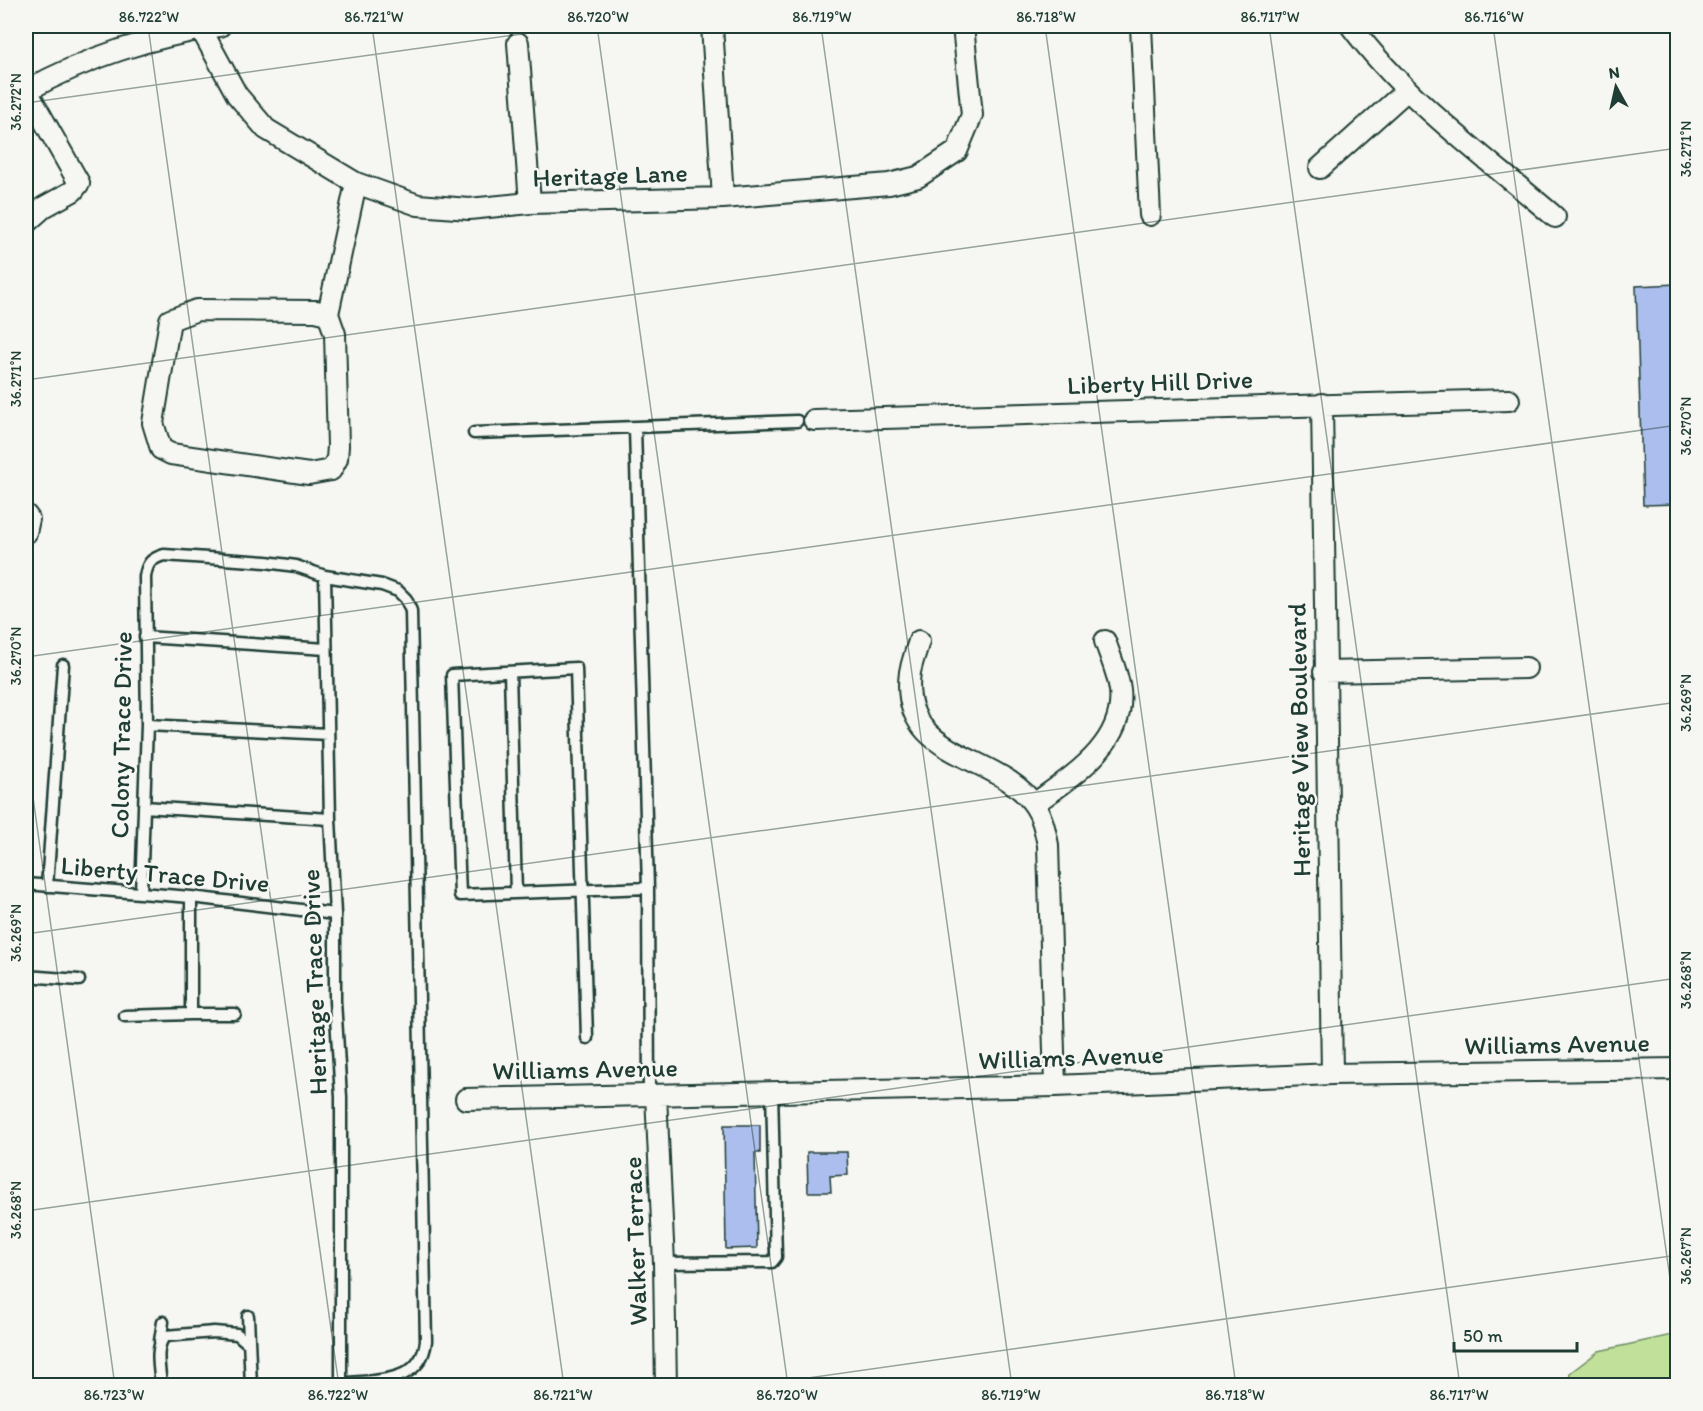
<svg xmlns="http://www.w3.org/2000/svg" width="1703" height="1411" viewBox="0 0 1703 1411" font-family="Itim,sans-serif">
<style>
.green{fill:#c1e19a;stroke:#708f67;stroke-width:1.5}
.building{fill:#acbeed;stroke:#1f3d34;stroke-width:1.5}
.lines{fill:none;stroke-linecap:round;stroke-linejoin:round}
.lane-casing{stroke:#1f3d34;stroke-width:15}
.street-casing{stroke:#1f3d34;stroke-width:24}
.lane{stroke:#f6f6f2;stroke-width:10}
.street{stroke:#f6f6f2;stroke-width:20}
.ticks{fill:none;stroke:#1f3d34;stroke-width:1.5;stroke-opacity:0.45}
.labels{text-anchor:middle;dominant-baseline:central;stroke-width:5;stroke-linejoin:round;paint-order:stroke}
.street-label{font-size:26px;fill:#1f3d34;stroke:#f6f6f2}
.neatline{fill:none;stroke:#1f3d34;stroke-width:2}
.ticks-label{font-size:15px;text-anchor:middle;fill:#1f3d34}
</style>
<rect width="100%" height="100%" fill="#f6f6f2"/>
<filter id="ink" filterUnits="userSpaceOnUse"><feTurbulence type="fractalNoise" baseFrequency=".0167" numOctaves="2"/><feDisplacementMap in="SourceGraphic" scale="12" xChannelSelector="R" yChannelSelector="G"/><feConvolveMatrix kernelMatrix="1 2 1 2 8 2 1 2 1" color-interpolation-filters="sRGB"/></filter>
<g filter="url(#ink)">
<path class="green" d="M1677,1334V1385H1569L1570,1373L1599,1351Z"/>
<path class="building" d="M1677,284V504L1643,505L1636,286Z
M724,1125H760V1153H755L757,1248L726,1249Z
M807,1152H847L848,1175L830,1176L831,1192H808Z"/>
<g class="lines">
<g class="lane-casing">
<path id="lane" d="M635,428L648,888L649,1095
M474,433L797,421
M325,576L330,819L335,914V1001L341,1097V1386
M145,637L326,649
M510,672L516,893
M147,725L328,734
M144,807L330,819
M26,884L191,897L335,914
M47,886L63,665
M141,893L147,725L145,577C147,564 150,559 164,555L266,562L296,566L325,576L382,585L398,591L406,599L411,611L426,1341C421,1385 376,1379 341,1384
M26,976L79,980
M191,1014H235
M125,1016L191,1014V897
M587,1038L576,668L452,675L460,895L648,888
M664,1263L772,1262L776,1257L772,1090
M248,1316L251,1386
M160,1341L163,1322
M161,1386C160,1370 154,1347 165,1336L214,1332L237,1334L249,1344"/>
</g>
<g class="street-casing">
<path id="street" d="M712,26L723,198
M1141,26L1150,215
M1351,26C1407,101 1484,156 1555,217
M201,29L237,95L266,129L356,183L418,205L469,209L530,203L723,198L889,184L918,177L957,151L972,115L963,26
M518,43L530,203
M26,91C89,56 149,38 220,26
M1320,168L1406,91
M26,223L44,207L73,191L79,183L27,91
M328,314L316,311L197,310L170,320L153,423L161,449L171,454L309,474L331,470L337,459L338,446L335,334L328,314L356,183
M1322,404L1332,1074
M814,420L1509,400
M26,515L29,519L26,533
M919,641C916,651 912,662 910,672C898,761 1000,752 1035,806C1043,818 1045,831 1048,845L1055,1086
M1324,672L1526,668
M1034,804C1071,777 1126,744 1120,690C1118,673 1110,656 1105,641
M656,1095L664,1263L666,1386
M466,1099L1055,1086L1332,1074L1678,1069"/>
</g>
<use href="#lane" class="lane"/>
<use href="#street" class="street"/>
</g>
</g>
<path class="ticks" d="M148,26L339,1386M372,26L564,1386M597,26L788,1386M821,26L1012,1386M1045,26L1236,1386M1269,26L1460,1386M1493,26L1678,1335M26,103L579,26M26,380L1678,148M26,657L1678,425M26,747L115,1386M26,934L1678,702M26,1211L1678,978M751,1386L1678,1255"/>
<g class="labels">
<g class="street-label">
<text transform="translate(610 175) rotate(-2)">Heritage Lane</text>
<text transform="translate(1160 382) rotate(-2)">Liberty Hill Drive</text>
<text transform="translate(121 735) rotate(-89)">Colony Trace Drive</text>
<text transform="translate(1299 740) rotate(-91)">Heritage View Boulevard</text>
<text transform="translate(165 874) rotate(5)">Liberty Trace Drive</text>
<text transform="translate(314 982) rotate(-92)">Heritage Trace Drive</text>
<text transform="translate(1557 1044) rotate(-1)">Williams Avenue</text>
<text transform="translate(1071 1057) rotate(-2)">Williams Avenue</text>
<text transform="translate(585 1069) rotate(-1)">Williams Avenue</text>
<text transform="translate(635 1241) rotate(-92)">Walker Terrace</text>
</g>
</g>
<rect width="1703" height="1411" fill="none" stroke="#f6f6f2" stroke-width="66"/>
<g transform="translate(1616 87) rotate(352)" stroke="#f6f6f2" stroke-width="4.5" paint-order="stroke">
<path d="M0-4.5L10 22L0 15L-10 22Z" fill="#1f3d34"/>
<text y="-9" font-size="16" font-weight="bold" text-anchor="middle" fill="#1f3d34">N</text>
</g>
<path d="M1454 1342v9h123v-9" fill="none" stroke="#1f3d34" stroke-width="3"/>
<text x="1463" y="1342" font-size="18" fill="#1f3d34" stroke="#f6f6f2" stroke-width="4.5" paint-order="stroke">50 m</text>
<rect x="33" y="33" width="1637" height="1345" class="neatline"/>
<g class="ticks-label">
<text x="149" y="22">86.722°W</text>
<text x="374" y="22">86.721°W</text>
<text x="598" y="22">86.720°W</text>
<text x="822" y="22">86.719°W</text>
<text x="1046" y="22">86.718°W</text>
<text x="1270" y="22">86.717°W</text>
<text x="1494" y="22">86.716°W</text>
<text transform="translate(16 102) rotate(-90)" y="5">36.272°N</text>
<text transform="translate(1686 149) rotate(-90)" y="5">36.271°N</text>
<text transform="translate(16 379) rotate(-90)" y="5">36.271°N</text>
<text transform="translate(1686 426) rotate(-90)" y="5">36.270°N</text>
<text transform="translate(16 656) rotate(-90)" y="5">36.270°N</text>
<text transform="translate(1686 703) rotate(-90)" y="5">36.269°N</text>
<text transform="translate(16 933) rotate(-90)" y="5">36.269°N</text>
<text transform="translate(1686 980) rotate(-90)" y="5">36.268°N</text>
<text transform="translate(16 1210) rotate(-90)" y="5">36.268°N</text>
<text transform="translate(1686 1256) rotate(-90)" y="5">36.267°N</text>
<text x="114" y="1400">86.723°W</text>
<text x="338" y="1400">86.722°W</text>
<text x="563" y="1400">86.721°W</text>
<text x="787" y="1400">86.720°W</text>
<text x="1011" y="1400">86.719°W</text>
<text x="1235" y="1400">86.718°W</text>
<text x="1459" y="1400">86.717°W</text>
</g>
</svg>
